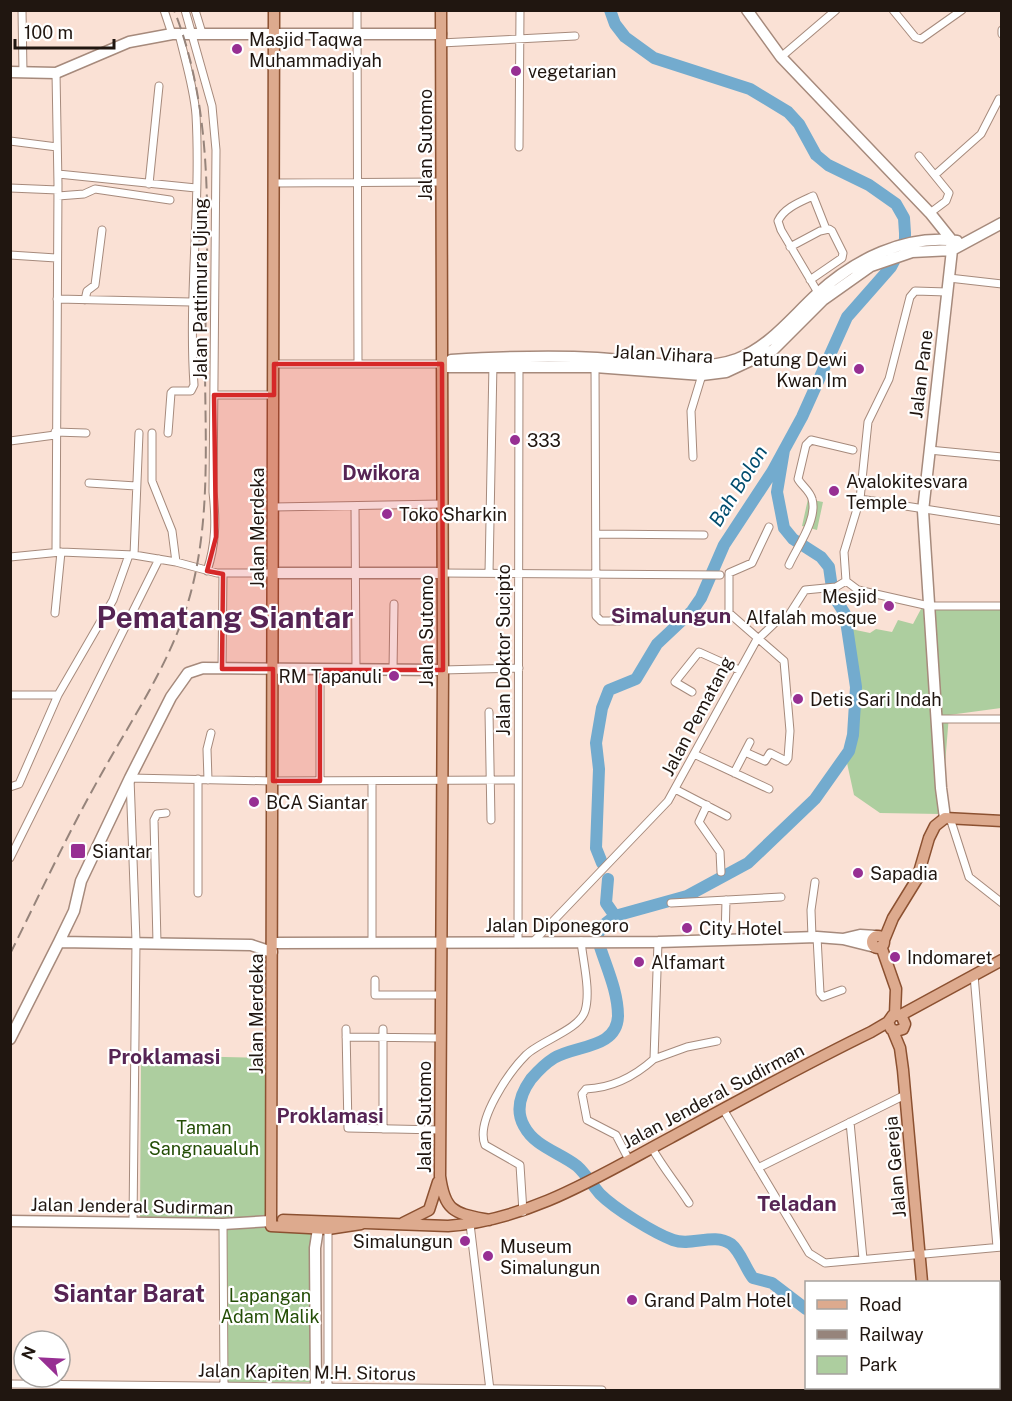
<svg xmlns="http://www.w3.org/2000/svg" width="1012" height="1401" viewBox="0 0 1012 1401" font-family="'Public Sans',sans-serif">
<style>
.green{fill:#adce9f}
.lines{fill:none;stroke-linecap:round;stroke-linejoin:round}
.river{stroke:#73abce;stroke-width:12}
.street-casing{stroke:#a68a7c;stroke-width:9}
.secondary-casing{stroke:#a68a7c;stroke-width:13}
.primary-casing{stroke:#8c5131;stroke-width:13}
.street{stroke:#fff;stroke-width:7}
.secondary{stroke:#fff;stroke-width:10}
.primary{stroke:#ddaa8e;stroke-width:10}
.rail{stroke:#96847b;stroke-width:2;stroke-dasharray:12 6;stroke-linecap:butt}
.marked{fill:#d62828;fill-opacity:0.2;stroke:#d62828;stroke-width:4.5;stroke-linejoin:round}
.poi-dot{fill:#972f93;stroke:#fff;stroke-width:2}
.labels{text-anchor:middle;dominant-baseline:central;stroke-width:4.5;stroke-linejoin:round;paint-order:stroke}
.poi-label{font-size:18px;fill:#201610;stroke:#fff;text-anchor:start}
.street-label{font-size:18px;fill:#201610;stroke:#fff}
.park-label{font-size:18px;fill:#244e06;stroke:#fff}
.neighbourhood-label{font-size:20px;font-weight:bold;fill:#562454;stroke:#fff}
.water-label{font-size:20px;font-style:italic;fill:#004c6e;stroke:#fff}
.quarter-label{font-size:21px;font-weight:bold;fill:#562454;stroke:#fff}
.district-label{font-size:24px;font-weight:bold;fill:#562454;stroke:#fff}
.town-label{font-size:30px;font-weight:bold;fill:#562454;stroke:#fff}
</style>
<rect width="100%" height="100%" fill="#fae1d5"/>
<path class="green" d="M808,499L823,502L817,530L802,526Z
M921,609H1001V708L949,715L941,814L880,813L854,795L847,763L857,733L859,691L851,629L870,633L876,629L892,632L898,620L913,624Z
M141,1055L266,1058L268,1217L140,1219Z
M227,1228H314L312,1382H226Z"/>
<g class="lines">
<path class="river" d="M784,450L777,492L784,528L793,539L821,557L829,567L833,595L845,614L856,687L853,735L849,751L815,799L748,863L687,896L615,916L601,927L597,937C604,963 618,989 618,1016C617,1049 575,1045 554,1058C546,1063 537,1072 531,1079C521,1093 515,1110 524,1126C535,1147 559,1152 577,1166C586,1174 592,1185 600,1194C615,1209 654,1233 673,1240C692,1247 713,1232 731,1244C741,1252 745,1268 753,1278L772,1283L806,1309
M602,863L596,848L599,769L596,743L602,708L609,690L636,679L657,644L692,611L701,598L724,545L772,472L802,417L847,317L891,267L905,240V233L904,218L896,204L869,185L828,165L816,155L799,124L788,112L750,89L654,58L625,37L615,24L610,10
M608,879L606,903L615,916L610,920
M813,1390L815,1388"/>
<g class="street-casing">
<path id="street" d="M22,10L23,73
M164,10L172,34
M185,10L212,106L216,150L213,492C216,520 216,544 207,571
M195,10L202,33
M357,10L358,364
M893,10L915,37L921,39L962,10
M1002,30V34
M441,43L575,36
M781,57L836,10
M56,73L58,185L56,552
M10,141L57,147
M519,147L520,10
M919,156L949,193L946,201L930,213
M58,174L196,188
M936,174L981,134L999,99
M274,183L441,182
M149,184L159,86
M10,188L58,190
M58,196L84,194L95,189L170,200
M790,247L820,231L829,229L832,231L843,253L842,258L810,280
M10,255L56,258
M949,278L1002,284
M947,292L915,291L910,297L889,379L868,422L860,499L844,552L846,581L858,590L929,606H1002
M820,296L781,230L778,221C784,208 800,202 813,196L826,229
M57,299L191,302
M85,300L87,291L95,285L102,230
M595,363L596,616L601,621H619
M274,364H442
M214,395H274
M55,432L86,433
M152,433V481L172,531L176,562
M168,433L171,393L173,391H191L194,385C188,295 201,205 196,115C194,88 185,60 179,34
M10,441L55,435
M929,450L1002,457
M693,457L691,411L702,375
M89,483L136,486
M860,499L1002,521
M355,506L356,670
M274,507L442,504
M596,534L704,535
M134,555L139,433
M10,557L61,552L134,555L176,562L217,573H274
M789,565C797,547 818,519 812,499C810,491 802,486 798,479L806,445L811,440L853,450
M442,573L720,575
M489,573L493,363
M55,613L61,552
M222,669L223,573
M320,670V781
M393,670L394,604
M443,670L519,668
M692,692L675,682L699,652L739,670
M10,695H58
M489,712L491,820
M936,719H1002
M745,752L765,761L770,753L786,761L788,758L790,731L784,661L729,613V573L752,563L769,527
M694,754L769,789
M734,773L750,742
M208,780L207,749L211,733
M10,787L19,784L58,695L113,600L129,555
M675,789L727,816
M707,805L699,822L720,852L721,872
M950,818L969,877L1002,903
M10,858L159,559
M198,893V779
M671,903L781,897
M812,937L811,910L815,882
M817,937L820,993L823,997L842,990
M725,940L726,900
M534,941L668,801L756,641L780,618L789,615L805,590L836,587L846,581
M372,942V781
M518,942L519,365
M157,943L154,820L157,814L166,813
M974,975L997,1247
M375,980V995H440
M346,1029L348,1128L440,1130
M346,1037L440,1038
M654,1059L687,1047L717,1041
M723,1109L809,1253L825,1263L1002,1247
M850,1122L863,1259
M383,1129V1029
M652,1148C663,1168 677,1184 689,1203
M629,1160L616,1135L587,1120L582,1094L586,1089C612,1088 635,1076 654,1059L658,942
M758,1168L905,1095
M523,1212L520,1165L485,1145C475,1121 509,1072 526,1055C540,1041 579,1030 585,1011C591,991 583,962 581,941
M133,1222L136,941L130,778L273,781L518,780
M223,1224L224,1388
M470,1224L490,1390
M10,1384L602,1390
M328,1387V1229"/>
</g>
<g class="secondary-casing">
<path id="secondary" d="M747,10L781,57L930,213L950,238L952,250L923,511L941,788L945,818
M10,72L56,73L129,42L172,34H441
M451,360C500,357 549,355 597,358C639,360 697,374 737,359C770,346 791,318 817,294C854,260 905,234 957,241
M442,367H595L702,375L726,372L773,350L823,300L871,266L912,252L952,250L1002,223
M274,573H442
M843,939L860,935L876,936
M59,942L251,945L272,952
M272,943L658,942L817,937L843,939L875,947
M10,1039L59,942L74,911L81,881L130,778L171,697L188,673L203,668L443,670
M10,1221L223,1224L271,1221
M316,1390L315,1248L318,1229"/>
</g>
<g class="primary-casing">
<path id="primary" d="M274,10L271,1226L328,1229L361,1224
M441,10L443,670L440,1176C445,1213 455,1213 489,1220
M872 942a6 6 0 1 1 12 0a6 6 0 1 1-12 0Z
M884,940L893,918L917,879L929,838L935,826L945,818L1002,821
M881,946L896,989L895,1014
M901,1015L1002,960
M893,1031L900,1048L903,1070L922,1282
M283,1220L448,1226C530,1220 599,1176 670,1138C736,1102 803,1065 871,1032L888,1022L893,1015H901L905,1024L903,1029L896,1031L891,1029L888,1022
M403,1223L429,1210L438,1182
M931,1388L932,1390"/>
</g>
<use href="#street" class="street"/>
<use href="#secondary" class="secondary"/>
<use href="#primary" class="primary"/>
<path class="rail" d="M10,954C39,896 66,837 98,780C127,727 166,670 185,612C212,531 205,444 205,360C206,243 218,121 174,10"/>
</g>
<path class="marked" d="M274,364H442L443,670H320V781H273V669H222L223,574L207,571L216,537L214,395H274Z"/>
<g class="poi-dot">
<circle cx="237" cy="49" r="6"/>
<circle cx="516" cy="71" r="6"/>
<circle cx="859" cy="369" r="6"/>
<circle cx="515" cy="440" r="6"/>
<circle cx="834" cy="491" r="6"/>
<circle cx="387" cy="514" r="6"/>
<circle cx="889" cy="606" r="6"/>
<circle cx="394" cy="676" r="6"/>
<circle cx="798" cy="699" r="6"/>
<circle cx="254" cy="802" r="6"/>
<rect x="70" y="843" width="16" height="16" rx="3"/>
<circle cx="858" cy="873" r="6"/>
<circle cx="687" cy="928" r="6"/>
<circle cx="895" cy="957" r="6"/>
<circle cx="639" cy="962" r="6"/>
<circle cx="465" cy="1241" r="6"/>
<circle cx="488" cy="1256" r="6"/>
<circle cx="632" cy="1300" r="6"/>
</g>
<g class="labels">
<g class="poi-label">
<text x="249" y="39">Masjid Taqwa<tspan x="249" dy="21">Muhammadiyah</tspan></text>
<text x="528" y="71">vegetarian</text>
<text x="847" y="359" text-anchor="end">Patung Dewi<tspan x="847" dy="21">Kwan Im</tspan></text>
<text x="527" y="440">333</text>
<text x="846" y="481">Avalokitesvara<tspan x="846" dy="21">Temple</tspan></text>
<text x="399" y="514">Toko Sharkin</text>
<text x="877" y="596" text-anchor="end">Mesjid<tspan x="877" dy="21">Alfalah mosque</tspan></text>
<text x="382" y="676" text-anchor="end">RM Tapanuli</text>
<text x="810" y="699">Detis Sari Indah</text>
<text x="266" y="802">BCA Siantar</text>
<text x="92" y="851">Siantar</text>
<text x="870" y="873">Sapadia</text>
<text x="699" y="928">City Hotel</text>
<text x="907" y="957">Indomaret</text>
<text x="651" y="962">Alfamart</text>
<text x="453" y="1241" text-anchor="end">Simalungun</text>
<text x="500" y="1246">Museum<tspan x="500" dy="21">Simalungun</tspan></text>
<text x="644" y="1300">Grand Palm Hotel</text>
</g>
<g class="street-label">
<text transform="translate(425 145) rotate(-90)">Jalan Sutomo</text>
<text transform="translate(200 289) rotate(-90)">Jalan Pattimura Ujung</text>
<text transform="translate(663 354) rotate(3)">Jalan Vihara</text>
<text transform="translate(921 374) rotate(-83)">Jalan Pane</text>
<text transform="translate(257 528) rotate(-90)">Jalan Merdeka</text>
<text transform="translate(426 631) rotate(-90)">Jalan Sutomo</text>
<text transform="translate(503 650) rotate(-90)">Jalan Doktor Sucipto</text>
<text transform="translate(697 716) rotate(-62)">Jalan Pematang</text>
<text x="557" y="925">Jalan Diponegoro</text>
<text transform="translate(256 1014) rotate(-90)">Jalan Merdeka</text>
<text transform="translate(713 1096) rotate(-28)">Jalan Jenderal Sudirman</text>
<text transform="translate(424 1117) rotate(-90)">Jalan Sutomo</text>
<text transform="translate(895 1167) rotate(-95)">Jalan Gereja</text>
<text transform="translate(132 1206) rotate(1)">Jalan Jenderal Sudirman</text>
<text transform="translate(307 1372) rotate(1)">Jalan Kapiten M.H. Sitorus</text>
</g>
<g class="park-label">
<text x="204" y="1127">Taman<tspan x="204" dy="21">Sangnaualuh</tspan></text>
<text x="270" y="1295">Lapangan<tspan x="270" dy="21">Adam Malik</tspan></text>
</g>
<g class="neighbourhood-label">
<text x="381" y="473">Dwikora</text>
<text x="330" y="1116">Proklamasi</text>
</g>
<g class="water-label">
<text transform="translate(738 486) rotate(-58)">Bah Bolon</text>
</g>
<g class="quarter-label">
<text x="671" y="615">Simalungun</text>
<text x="164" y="1056">Proklamasi</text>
<text x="797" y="1203">Teladan</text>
</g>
<g class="district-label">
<text x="129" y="1293">Siantar Barat</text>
</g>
<g class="town-label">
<text x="225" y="617">Pematang Siantar</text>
</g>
</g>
<rect width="1012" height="1401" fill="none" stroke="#201610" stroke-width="24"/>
<rect x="805" y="1281" width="195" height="108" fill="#ffffff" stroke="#a6a29f" stroke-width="1.5"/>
<rect x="817" y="1300" width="30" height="9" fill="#ddaa8e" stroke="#a6a29f" stroke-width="1.5"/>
<text x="859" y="1311" font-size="18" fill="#201610">Road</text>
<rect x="817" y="1330" width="30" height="9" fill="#96847b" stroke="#a6a29f" stroke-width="1.5"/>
<text x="859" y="1341" font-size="18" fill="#201610">Railway</text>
<rect x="817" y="1356" width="30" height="18" fill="#adce9f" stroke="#a6a29f" stroke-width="1.5"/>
<text x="859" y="1371" font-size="18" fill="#201610">Park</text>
<g transform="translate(42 1359) rotate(294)"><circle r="28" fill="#ffffff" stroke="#a6a29f" stroke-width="1.5"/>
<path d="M0-4.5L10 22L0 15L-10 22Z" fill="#972f93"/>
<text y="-9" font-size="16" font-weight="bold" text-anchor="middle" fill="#201610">N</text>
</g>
<path d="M15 39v9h99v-9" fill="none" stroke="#201610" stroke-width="3"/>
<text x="24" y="39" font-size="18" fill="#201610" stroke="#ffffff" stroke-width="4.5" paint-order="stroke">100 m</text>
</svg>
